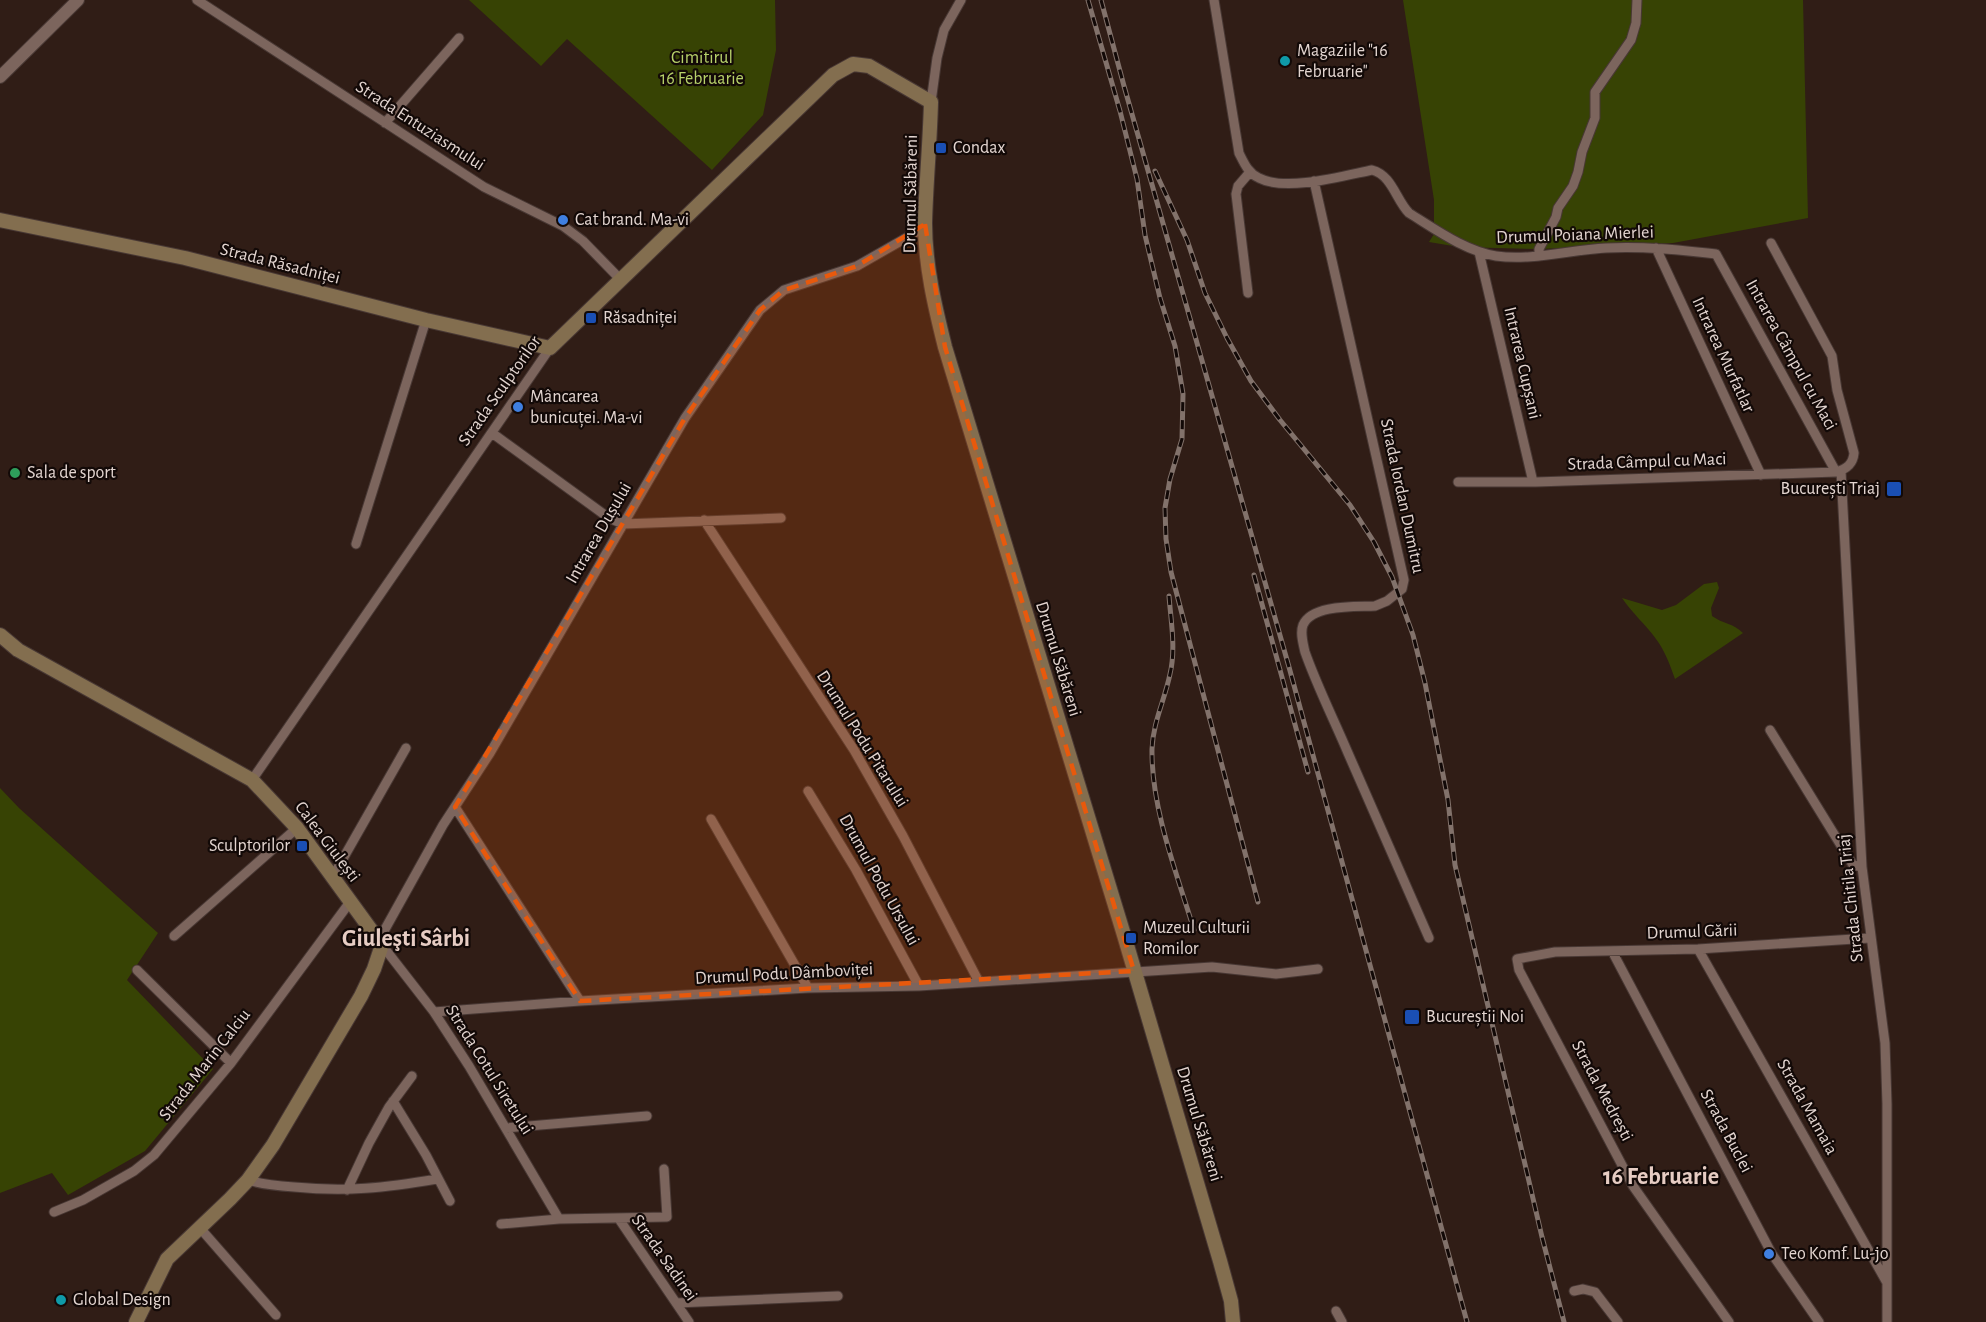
<svg xmlns="http://www.w3.org/2000/svg" width="1986" height="1322" viewBox="0 0 1986 1322" font-family="'Alegreya Sans',sans-serif">
<style>
.green{fill:#374304}
.lines{fill:none;stroke-linecap:round;stroke-linejoin:round}
.minor-casing{stroke:#483834;stroke-width:11}
.tertiary-casing{stroke:#483834;stroke-width:14}
.secondary-casing{stroke:#483834;stroke-width:16}
.minor{stroke:#7c655d;stroke-width:9}
.tertiary{stroke:#7c655d;stroke-width:12}
.secondary{stroke:#836e4f;stroke-width:14}
.rail-casing{stroke:#82726b;stroke-width:5}
.rail{stroke:#120907;stroke-width:3;stroke-dasharray:9;stroke-linecap:butt}
.marked{fill:#e8590c;fill-opacity:0.2;stroke:#e8590c;stroke-width:4.5;stroke-dasharray:12 8;stroke-linejoin:round}
.culture-dot{fill:#0f9aa8;stroke:#120907;stroke-width:2}
.transit-dot{fill:#1a4fb4;stroke:#120907;stroke-width:2}
.shop-dot{fill:#3f7fe0;stroke:#120907;stroke-width:2}
.leisure-dot{fill:#2e9e5b;stroke:#120907;stroke-width:2}
.labels{text-anchor:middle;dominant-baseline:central;stroke-width:4.5;stroke-linejoin:round;paint-order:stroke}
.poi-label{font-size:18px;fill:#e3d5d0;stroke:#120907;text-anchor:start}
.park-label{font-size:18px;fill:#b7d16a;stroke:#120907}
.street-label{font-size:18px;fill:#e3d5d0;stroke:#120907}
.district-label{font-size:24px;font-weight:bold;fill:#e6ccc3;stroke:#120907}
</style>
<rect width="100%" height="100%" fill="#301d16"/>
<path class="green" d="M469,0H775L776,50L763,115L712,170L567,39L541,66Z
M1403,0H1803L1808,218L1673,243L1539,249L1459,247L1429,242L1434,234V200Z
M1717,582L1719,588L1711,608L1712,616C1723,624 1733,623 1743,633L1675,679C1670,665 1665,651 1656,639C1646,625 1632,613 1622,598L1662,610L1676,605L1704,584Z
M0,788L19,808L158,933L127,980L213,1069L145,1151L68,1195L52,1173L0,1193Z"/>
<g class="lines">
<g class="minor-casing">
<path id="minor" d="M197,0L484,187L563,226L583,241L621,280
M1214,0L1239,153C1244,163 1248,173 1259,178C1286,192 1343,176 1372,170C1392,175 1396,200 1409,213C1435,229 1465,251 1496,256C1532,261 1569,250 1606,248C1643,246 1680,250 1716,254L1836,472
M931,102L937,58L944,30L961,0
M385,123L459,38
M1314,181L1404,580L1402,589L1387,601L1375,606C1356,607 1312,604 1303,625C1300,633 1303,643 1305,652C1317,686 1334,720 1348,753C1375,815 1402,876 1429,938
M1656,248L1761,475
M1479,252L1533,482
M1539,255V249L1556,217L1558,208L1573,186L1578,172L1582,152L1595,118V92L1631,40L1636,23L1637,0
M1248,293L1236,194L1238,186L1250,172
M492,433L609,518L623,524L781,518
M1841,471L1862,867L1885,1043L1887,1104V1322
M1458,482H1536L1836,472C1847,469 1853,464 1854,453L1837,390L1832,356L1771,243
M704,520L854,750L903,836L979,982
M356,544L426,320
M1770,730L1853,865L1862,867
M252,780L550,348
M808,791L856,870L919,986
M455,807L580,1001
M711,819L808,988
M332,878L406,748
M174,936L297,828
M379,940L443,825L490,753L685,418L760,310L784,290L857,266L920,230L925,224
M382,945L434,1012L469,1066L559,1219
M1698,949L1886,1281
M1612,951L1772,1254L1819,1322
M137,970L231,1063
M434,1012L580,1001L808,988L919,986L1212,967L1276,974L1318,969
M393,1101L426,1155L450,1201
M506,1128L647,1116
M248,1180C263,1185 278,1186 294,1187C346,1192 385,1188 437,1179
M347,1190L369,1143L389,1107L412,1076
M54,1212L83,1200L134,1171L154,1155L231,1063L350,902
M619,1219L689,1322
M501,1224L559,1219L667,1217L664,1169
M200,1228L276,1315
M1574,1291L1583,1289L1595,1292L1618,1322
M676,1303L838,1296
M1336,1311L1342,1322
M1729,1322L1633,1186L1519,970L1517,959L1555,952L1698,949L1870,938"/>
</g>
<g class="tertiary-casing">
<path id="tertiary" d="M0,77L78,0"/>
</g>
<g class="secondary-casing">
<path id="secondary" d="M0,220L185,258L426,320L550,348L833,75L853,64L869,66L931,102C930,142 926,183 925,223C925,265 935,307 945,347L1124,935L1220,1261L1231,1301L1233,1322
M0,635L18,650L252,780L297,828L382,945L374,969L361,996L273,1145L248,1180L230,1199L167,1259L136,1322"/>
</g>
<use href="#minor" class="minor"/>
<use href="#tertiary" class="tertiary"/>
<use href="#secondary" class="secondary"/>
<g class="rail-casing">
<path id="rail" d="M1088,0L1120,111L1137,179L1145,235L1160,298L1175,346L1183,394L1182,439L1170,479L1165,508L1166,539L1171,572L1258,902
M1101,0L1124,86L1289,667L1467,1322
M1155,171L1187,240L1205,293L1227,338L1251,381L1280,420L1350,505L1374,542L1392,577L1413,635L1425,683L1448,800L1455,865L1542,1237L1564,1322
M1254,575L1308,772
M1169,596C1171,622 1176,649 1170,674C1165,699 1153,722 1152,749C1151,808 1177,874 1194,930"/>
</g>
<use href="#rail" class="rail"/>
</g>
<path class="marked" d="M925,224L945,347L1134,971L580,1001L455,807L685,418L760,310L784,290L857,266Z"/>
<g class="culture-dot">
<circle cx="1285" cy="61" r="6"/>
<circle cx="61" cy="1300" r="6"/>
</g>
<g class="transit-dot">
<rect x="935" y="142" width="12" height="12" rx="3"/>
<rect x="585" y="312" width="12" height="12" rx="3"/>
<rect x="1886" y="481" width="16" height="16" rx="3"/>
<rect x="296" y="840" width="12" height="12" rx="3"/>
<rect x="1125" y="932" width="12" height="12" rx="3"/>
<rect x="1404" y="1009" width="16" height="16" rx="3"/>
</g>
<g class="shop-dot">
<circle cx="563" cy="220" r="6"/>
<circle cx="518" cy="407" r="6"/>
<circle cx="1769" cy="1254" r="6"/>
</g>
<circle class="leisure-dot" cx="15" cy="473" r="6"/>
<g class="labels">
<g class="poi-label">
<text x="1297" y="51">Magaziile "16<tspan x="1297" dy="21">Februarie"</tspan></text>
<text x="953" y="148">Condax</text>
<text x="575" y="220">Cat brand. Ma-vi</text>
<text x="603" y="318">Răsadniței</text>
<text x="530" y="397">Mâncarea<tspan x="530" dy="21">bunicuței. Ma-vi</tspan></text>
<text x="27" y="473">Sala de sport</text>
<text x="1880" y="489" text-anchor="end">București Triaj</text>
<text x="290" y="846" text-anchor="end">Sculptorilor</text>
<text x="1143" y="928">Muzeul Culturii<tspan x="1143" dy="21">Romilor</tspan></text>
<text x="1426" y="1017">Bucureștii Noi</text>
<text x="1781" y="1254">Teo Komf. Lu-jo</text>
<text x="73" y="1300">Global Design</text>
</g>
<g class="park-label">
<text x="702" y="58">Cimitirul<tspan x="702" dy="21">16 Februarie</tspan></text>
</g>
<g class="street-label">
<text transform="translate(420 126) rotate(33)">Strada Entuziasmului</text>
<text transform="translate(911 194) rotate(-89)">Drumul Săbăreni</text>
<text transform="translate(1575 235) rotate(-2)">Drumul Poiana Mierlei</text>
<text transform="translate(280 264) rotate(14)">Strada Răsadniței</text>
<text transform="translate(1723 355) rotate(65)">Intrarea Murfatlar</text>
<text transform="translate(1791 355) rotate(61)">Intrarea Câmpul cu Maci</text>
<text transform="translate(1522 363) rotate(77)">Intrarea Cupșani</text>
<text transform="translate(500 391) rotate(-55)">Strada Sculptorilor</text>
<text transform="translate(1647 462) rotate(-2)">Strada Câmpul cu Maci</text>
<text transform="translate(1402 496) rotate(78)">Strada Iordan Dumitru</text>
<text transform="translate(599 533) rotate(-60)">Intrarea Dușului</text>
<text transform="translate(1058 659) rotate(73)">Drumul Săbăreni</text>
<text transform="translate(862 739) rotate(58)">Drumul Podu Pitarului</text>
<text transform="translate(327 842) rotate(53)">Calea Giulești</text>
<text transform="translate(879 880) rotate(61)">Drumul Podu Ursului</text>
<text transform="translate(1851 898) rotate(-96)">Strada Chitila Triaj</text>
<text transform="translate(1692 932) rotate(-2)">Drumul Gării</text>
<text transform="translate(784 974) rotate(-3)">Drumul Podu Dâmboviței</text>
<text transform="translate(205 1065) rotate(-52)">Strada Marin Calciu</text>
<text transform="translate(489 1070) rotate(58)">Strada Cotul Siretului</text>
<text transform="translate(1602 1091) rotate(62)">Strada Medrești</text>
<text transform="translate(1807 1107) rotate(61)">Strada Mamaia</text>
<text transform="translate(1199 1124) rotate(73)">Drumul Săbăreni</text>
<text transform="translate(1726 1131) rotate(62)">Strada Buclei</text>
<text transform="translate(664 1258) rotate(55)">Strada Sadinei</text>
</g>
<g class="district-label">
<text x="406" y="939">Giuleşti Sârbi</text>
<text x="1661" y="1177">16 Februarie</text>
</g>
</g>
</svg>
